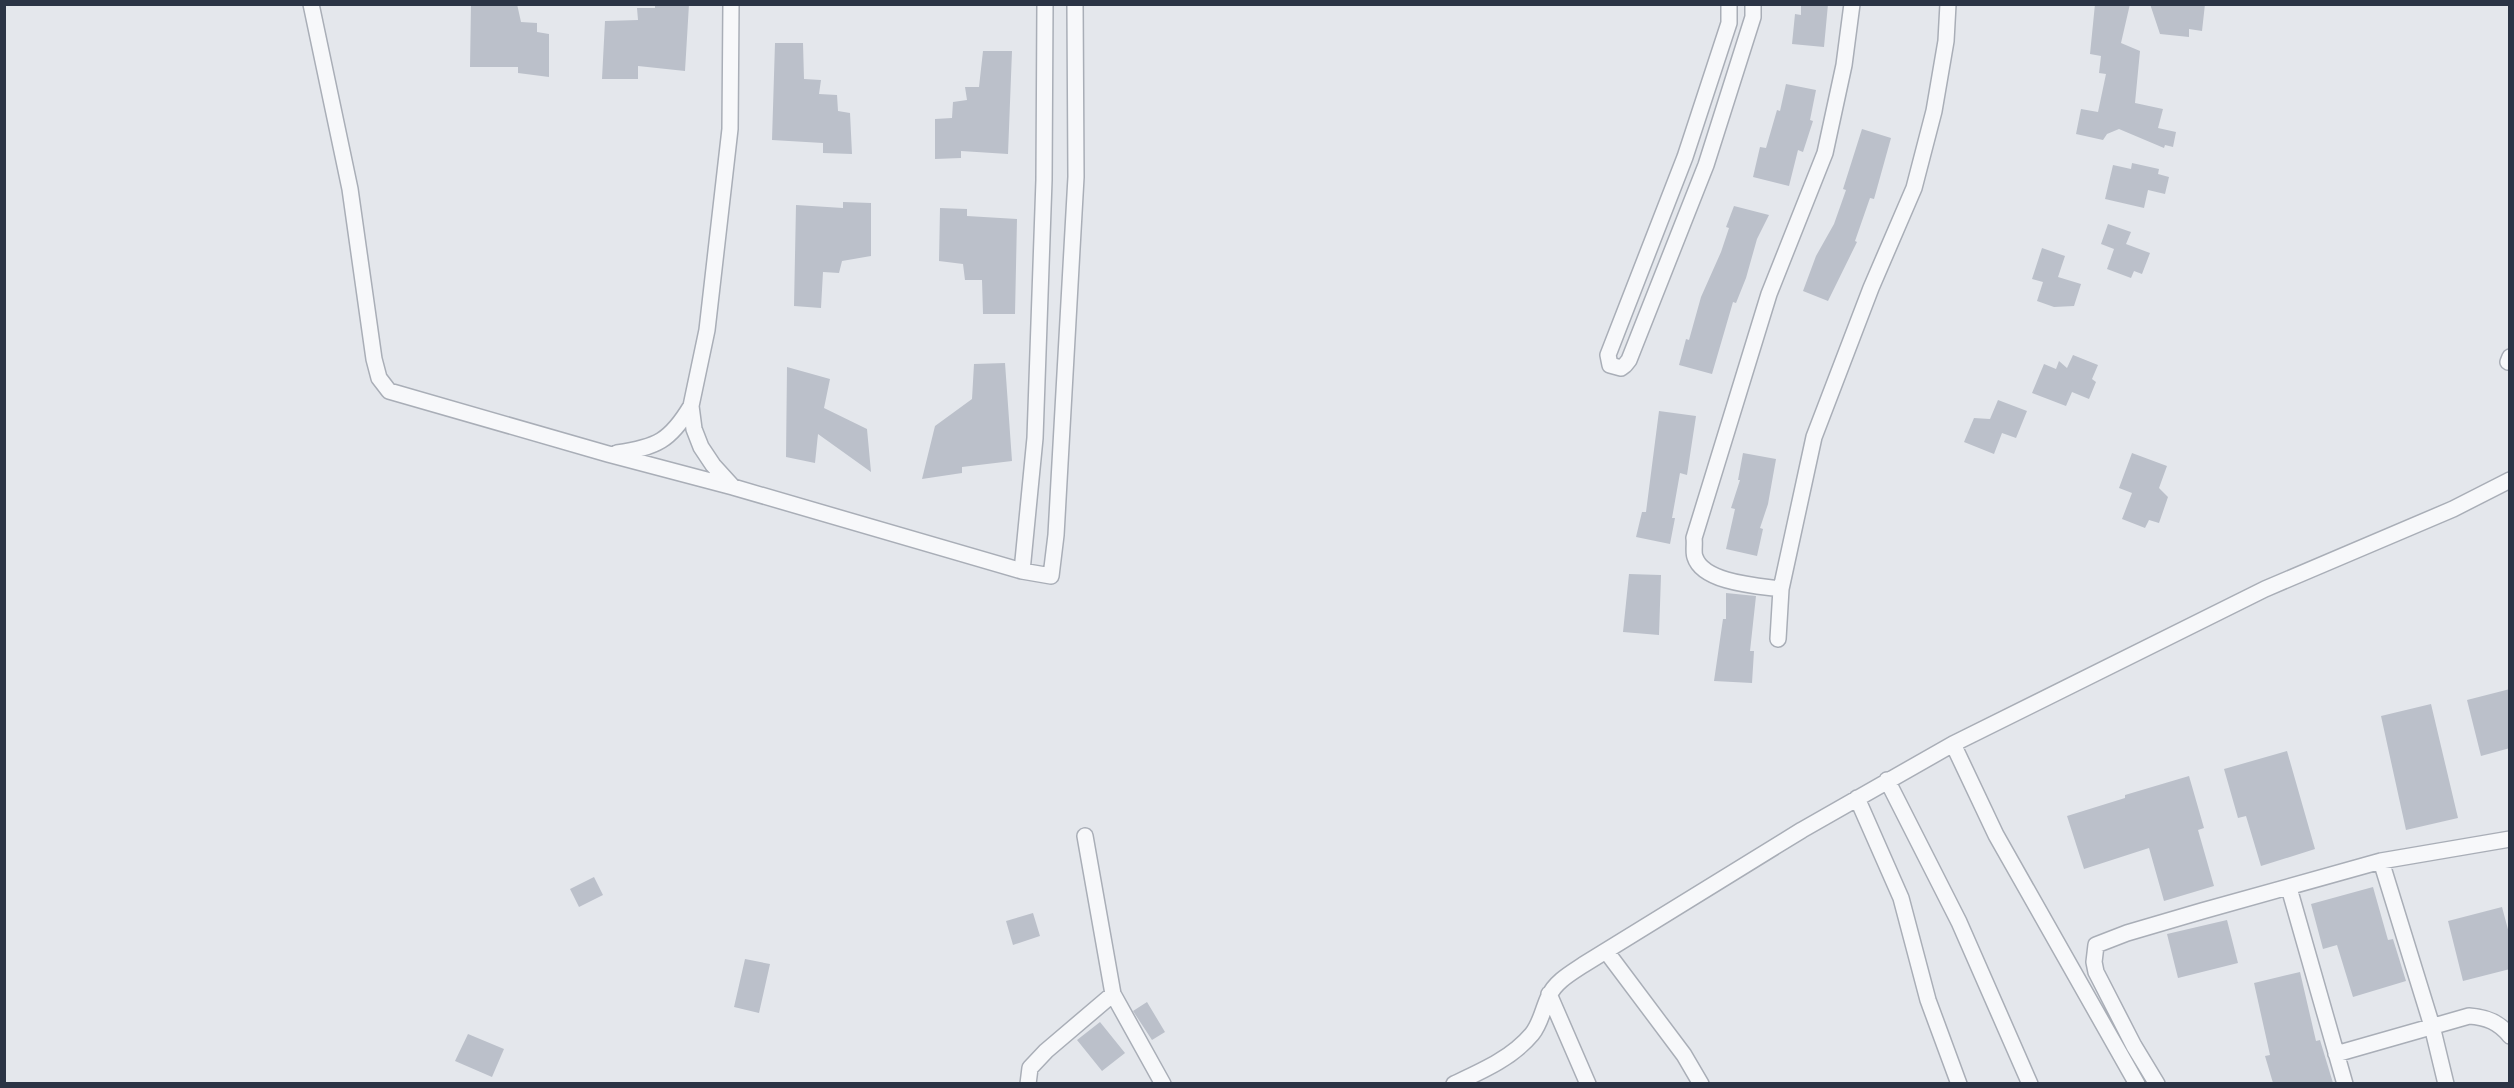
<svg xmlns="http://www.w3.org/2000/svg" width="2514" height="1088" viewBox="0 0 2514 1088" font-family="'Alegreya Sans',sans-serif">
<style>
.building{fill:#bbc0ca}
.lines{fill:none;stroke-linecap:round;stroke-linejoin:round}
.minor-casing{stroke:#a9aeb7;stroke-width:18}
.minor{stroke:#f7f8fa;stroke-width:15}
</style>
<rect width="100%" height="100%" fill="#e4e7ec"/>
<path class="building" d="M471,4H517L521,22L537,23V32L549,34V77L518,73V67H470Z
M655,4H689L685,71L638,66V79H602L605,21L638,20L637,8H655Z
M1801,4H1828L1824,47L1792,44L1795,14L1801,15Z
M2095,4H2130L2121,43L2140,51L2135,103L2163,109L2158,128L2176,132L2173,147L2165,145L2164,148L2119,129L2107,134L2103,140L2076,134L2081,109L2098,112L2106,74L2099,73L2101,56L2090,54Z
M2150,4H2205L2202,31L2189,29V37L2160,34Z
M775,43H803L804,79L821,80L819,94L837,95L838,111L850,113L852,154L823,153V143L772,140Z
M983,51H1012L1008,154L961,151V158L935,159V119L952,118L953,102L967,100L965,87H979Z
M1786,84L1816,90L1810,120L1813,121L1803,152L1798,150L1789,186L1753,177L1760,147L1766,148L1777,110L1780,111Z
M1862,129L1891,138L1874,199L1870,198L1855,241L1857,242L1828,301L1803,291L1816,256L1834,224L1846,190L1843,189Z
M2132,163L2159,169L2158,174L2169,177L2165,194L2148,190L2144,208L2105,199L2113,165L2131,169Z
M843,202L871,203V256L842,261L839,273L823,272L821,308L794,306L796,205L843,208Z
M1734,206L1769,215L1757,239L1746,278L1736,303L1733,302L1712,374L1679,365L1686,339L1689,340L1701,297L1721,252L1729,228L1726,227Z
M940,208L967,209V216L1017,219L1015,314H983L982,280H965L963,264L939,261Z
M2108,224L2131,232L2126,244L2150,253L2142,274L2134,271L2131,278L2107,269L2114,249L2101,244Z
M2042,248L2065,256L2058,277L2081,284L2074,306L2054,307L2037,301L2043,282L2032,279Z
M2073,355L2098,365L2092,379L2096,382L2089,399L2072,392L2066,406L2032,393L2044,364L2056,369L2059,361L2067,368Z
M1005,363L1012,461L962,467V473L922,479L935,426L972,399L974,364Z
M787,367L830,379L824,408L867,429L871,472L818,434L815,463L786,457Z
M1998,400L2027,411L2016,438L2002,433L1994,454L1964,442L1974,418L1990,419Z
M1659,411L1696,416L1687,475L1680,473L1672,518H1675L1670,544L1636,537L1642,512H1646Z
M1743,453L1776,459L1768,504L1760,528L1763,529L1757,556L1726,549L1735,509L1731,508L1740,480H1738Z
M2132,453L2167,466L2159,488L2168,497L2159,523L2149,520L2145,528L2122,519L2132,493L2119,488Z
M1629,574L1661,575L1659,635L1623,632Z
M1726,593L1756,596L1750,651H1754L1752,683L1714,681L1723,619H1726Z
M2510,689V748L2481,756L2467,700Z
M2431,704L2458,818L2406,830L2381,716Z
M2287,751L2315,849L2261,866L2246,816L2238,818L2224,769Z
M2189,776L2204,828L2198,830L2214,886L2164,901L2149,848L2084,869L2067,816L2125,798V795Z
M594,877L603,895L579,907L570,889Z
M2373,887L2388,940L2393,939L2406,981L2353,997L2337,945L2323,949L2311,904Z
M2502,907L2510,937V969L2463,981L2448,921Z
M1033,913L1040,936L1013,945L1006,921Z
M2227,920L2238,963L2178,978L2167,934Z
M745,959L770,964L759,1013L734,1007Z
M2300,972L2316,1041L2320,1040L2333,1083H2273L2265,1056L2270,1055L2254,983Z
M1147,1002L1165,1032L1152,1040L1133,1011Z
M1100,1022L1125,1053L1102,1071L1077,1040Z
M468,1034L504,1049L492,1077L455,1061Z"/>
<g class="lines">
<g class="minor-casing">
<path id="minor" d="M311,4L350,189L374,359L379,378L389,391L608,454L733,487L1022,571L1051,576L1056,535L1076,177L1075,4
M731,4L730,129L707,330L691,406L694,429L701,447L713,465L733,487
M1729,4V23L1685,157L1608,355L1610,365L1621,368L1625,365L1629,360L1706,165L1753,17V4
M2508,362L2510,357
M617,453C657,447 670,441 691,406
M1022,571L1035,438L1044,180L1045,4
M1781,589C1759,586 1703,583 1695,557C1693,552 1695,544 1694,538L1769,294L1825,153L1844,65L1852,4
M1778,639L1781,589L1814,437L1871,288L1914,188L1934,111L1946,41L1948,4
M1953,744L1996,835L2137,1084
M1887,780L1959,922L2030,1084
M1857,798L1901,898L1928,1000L1959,1084
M2381,861L2432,1026L2446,1084
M2289,888L2345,1084
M1606,951L1684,1055L1701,1084
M1113,994L1163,1084
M1549,994L1588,1084
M2336,1054L2469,1016C2486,1017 2499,1022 2510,1036
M1028,1084L1030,1068L1046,1051L1113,994L1085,836
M1454,1084C1482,1071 1512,1058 1532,1034C1541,1023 1543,1008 1549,996C1555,982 1571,973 1583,965L1802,830L1953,744L2265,589L2453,509L2510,480
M2157,1084L2134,1046L2096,972L2094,962L2096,945L2127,933L2202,911L2381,861L2510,839"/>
</g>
<use href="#minor" class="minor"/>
</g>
<rect width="2514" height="1088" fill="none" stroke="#2b3445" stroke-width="12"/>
</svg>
